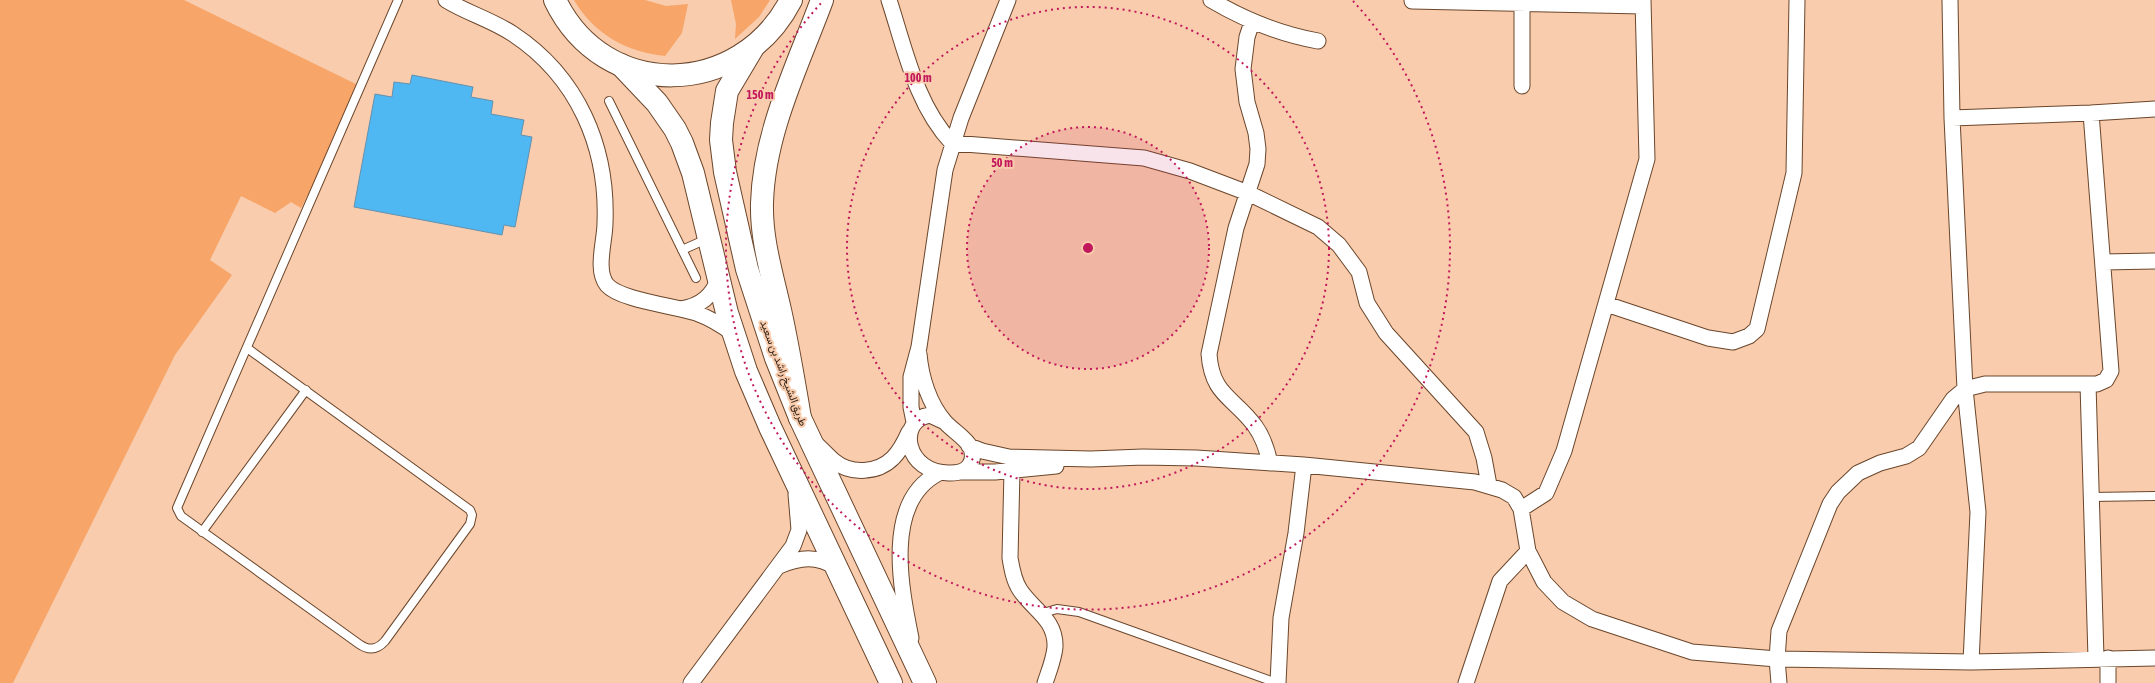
<svg xmlns="http://www.w3.org/2000/svg" width="2155" height="683" viewBox="0 0 2155 683" font-family="'Asap Condensed',Vazirmatn,sans-serif">
<style>
.green{fill:#f7a568}
.building{fill:#4fb7f2;stroke:#6491ad}
.lines{fill:none;stroke-linecap:round;stroke-linejoin:round}
.service-casing{stroke:#6b462b;stroke-width:10}
.minor-casing{stroke:#6b462b;stroke-width:17}
.primary-casing{stroke:#6b462b;stroke-width:24}
.trunk-casing{stroke:#6b462b;stroke-width:24}
.service{stroke:#fff;stroke-width:8}
.minor{stroke:#fff;stroke-width:15}
.primary{stroke:#fff;stroke-width:22}
.trunk{stroke:#fff;stroke-width:22}
.ring{fill:none;stroke:#c2185b;stroke-width:2;stroke-dasharray:2 4}
.labels{text-anchor:middle;dominant-baseline:central;stroke-width:4;stroke-linejoin:round;paint-order:stroke}
.street-label{font-size:11px;fill:#38271b;stroke:#f8ccad}
.centre{fill:#c2185b;stroke:#f8ccad;stroke-width:2}
.ring-label{font-size:12px;text-anchor:middle;font-weight:bold;fill:#c2185b;stroke:#f8ccad;stroke-width:4;stroke-linejoin:round;paint-order:stroke}
</style>
<rect width="100%" height="100%" fill="#f8ccad"/>
<path class="green" d="M0,0H184L364,88L301,208L291,202L275,213L241,196L210,260L232,275L175,355L13,683H0Z
M574,0H645L666,6L688,4L682,33L665,56C626,52 594,34 574,0Z
M731,0H770L759,17L735,39L736,24Z"/>
<path class="building" d="M412,75L473,87L471,97L493,101L491,114L524,120L521,135L532,137L515,227L504,225L502,235L354,207L375,94L392,97L394,82L410,84Z"/>
<g class="lines">
<g class="service-casing">
<path id="service" d="M609,101L696,278
M682,250L709,238
M247,348L470,510L472,515L470,524L385,641C377,650 369,651 359,644L181,516L177,508L180,501L398,0
M2091,497L2155,496
M202,532L306,390
M1043,613L1057,609L1079,612L1277,683"/>
</g>
<g class="minor-casing">
<path id="minor" d="M446,0C467,13 492,20 513,34C578,77 608,147 605,223C605,241 595,270 607,285C620,300 675,306 696,313C710,318 723,326 735,335
M889,0C905,49 916,105 952,143L1144,158L1190,171L1248,193L1318,227L1339,245L1359,272L1367,303L1386,333L1476,432L1484,458L1489,485
M1211,0C1245,20 1279,34 1318,41
M1950,0L1952,118L1965,389L1978,512L1971,662
M1412,1L1643,6
M1252,22L1247,37L1243,69L1247,102L1256,133L1258,149L1257,164L1236,228L1209,354C1212,396 1234,397 1255,426C1263,437 1267,449 1270,463
M1522,86V4
M2091,113L2155,109
M2103,262L2155,261
M1606,304L1708,338L1733,342L1749,336L1757,329L1794,173L1797,0
M681,309C701,306 712,296 719,278
M919,354C921,377 929,404 945,422C953,431 966,438 971,448C973,454 973,461 969,466C965,472 957,473 950,473C905,474 896,420 930,415L945,422
M2088,384L2096,658
M914,422L911,407V377L919,347L945,170L961,118L1008,0
M816,444C822,449 828,456 834,461C851,475 878,473 893,458C900,451 905,441 909,432
M969,446L982,451L1009,457L1091,459L1143,457L1196,458L1304,465L1475,482L1502,490L1514,497L1521,509L1528,551L1544,582L1563,602L1592,619L1692,652L1777,659L1971,662L2155,658
M1012,470L1010,558C1012,570 1014,581 1020,590C1033,610 1056,619 1055,647C1054,659 1049,671 1045,683
M961,472H995L1056,466
M1521,509L1546,493L1564,451L1647,159L1643,0
M779,566C800,557 817,555 837,568
M911,638C901,589 883,501 939,473
M691,683L793,546L799,530L796,494
M1278,683L1281,618L1296,533L1304,465
M1466,683L1500,581L1528,551
M1779,683L1777,659L1779,631L1830,504L1838,492L1858,473L1880,463L1906,456L1919,448L1953,399L1965,389L1985,384H2097L2106,380L2111,371L2091,113L1952,118
M2108,683V658"/>
</g>
<g class="primary-casing">
<path id="primary" d="M752,49L727,91L722,123L721,140L725,172L747,269L776,358L800,418L925,683
M621,65L657,103L675,129L682,143L693,173L727,313L746,371L770,427L891,683"/>
</g>
<g class="trunk-casing">
<path id="trunk" d="M555,0C604,102 740,99 791,0
M800,418C794,382 788,346 780,310C772,274 761,240 762,203C764,132 798,65 822,0"/>
</g>
<use href="#service" class="service"/>
<use href="#minor" class="minor"/>
<use href="#primary" class="primary"/>
<use href="#trunk" class="trunk"/>
</g>
<circle cx="1088" cy="248" r="121" fill="#c2185b" fill-opacity=".12"/>
<g class="ring">
<circle cx="1088" cy="248" r="121"/>
<circle cx="1088" cy="248" r="241"/>
<path d="M1353 1A362 362 0 1 1 823 1"/>
</g>
<g class="labels">
<g class="street-label">
<text transform="translate(784 373) rotate(69)">طريق الشيخ راشد بن سعيد</text>
</g>
</g>
<circle cx="1088" cy="248" r="6" class="centre"/>
<g class="ring-label">
<text x="918" y="82">100 m</text>
<text x="760" y="99">150 m</text>
<text x="1002" y="167">50 m</text>
</g>
</svg>
